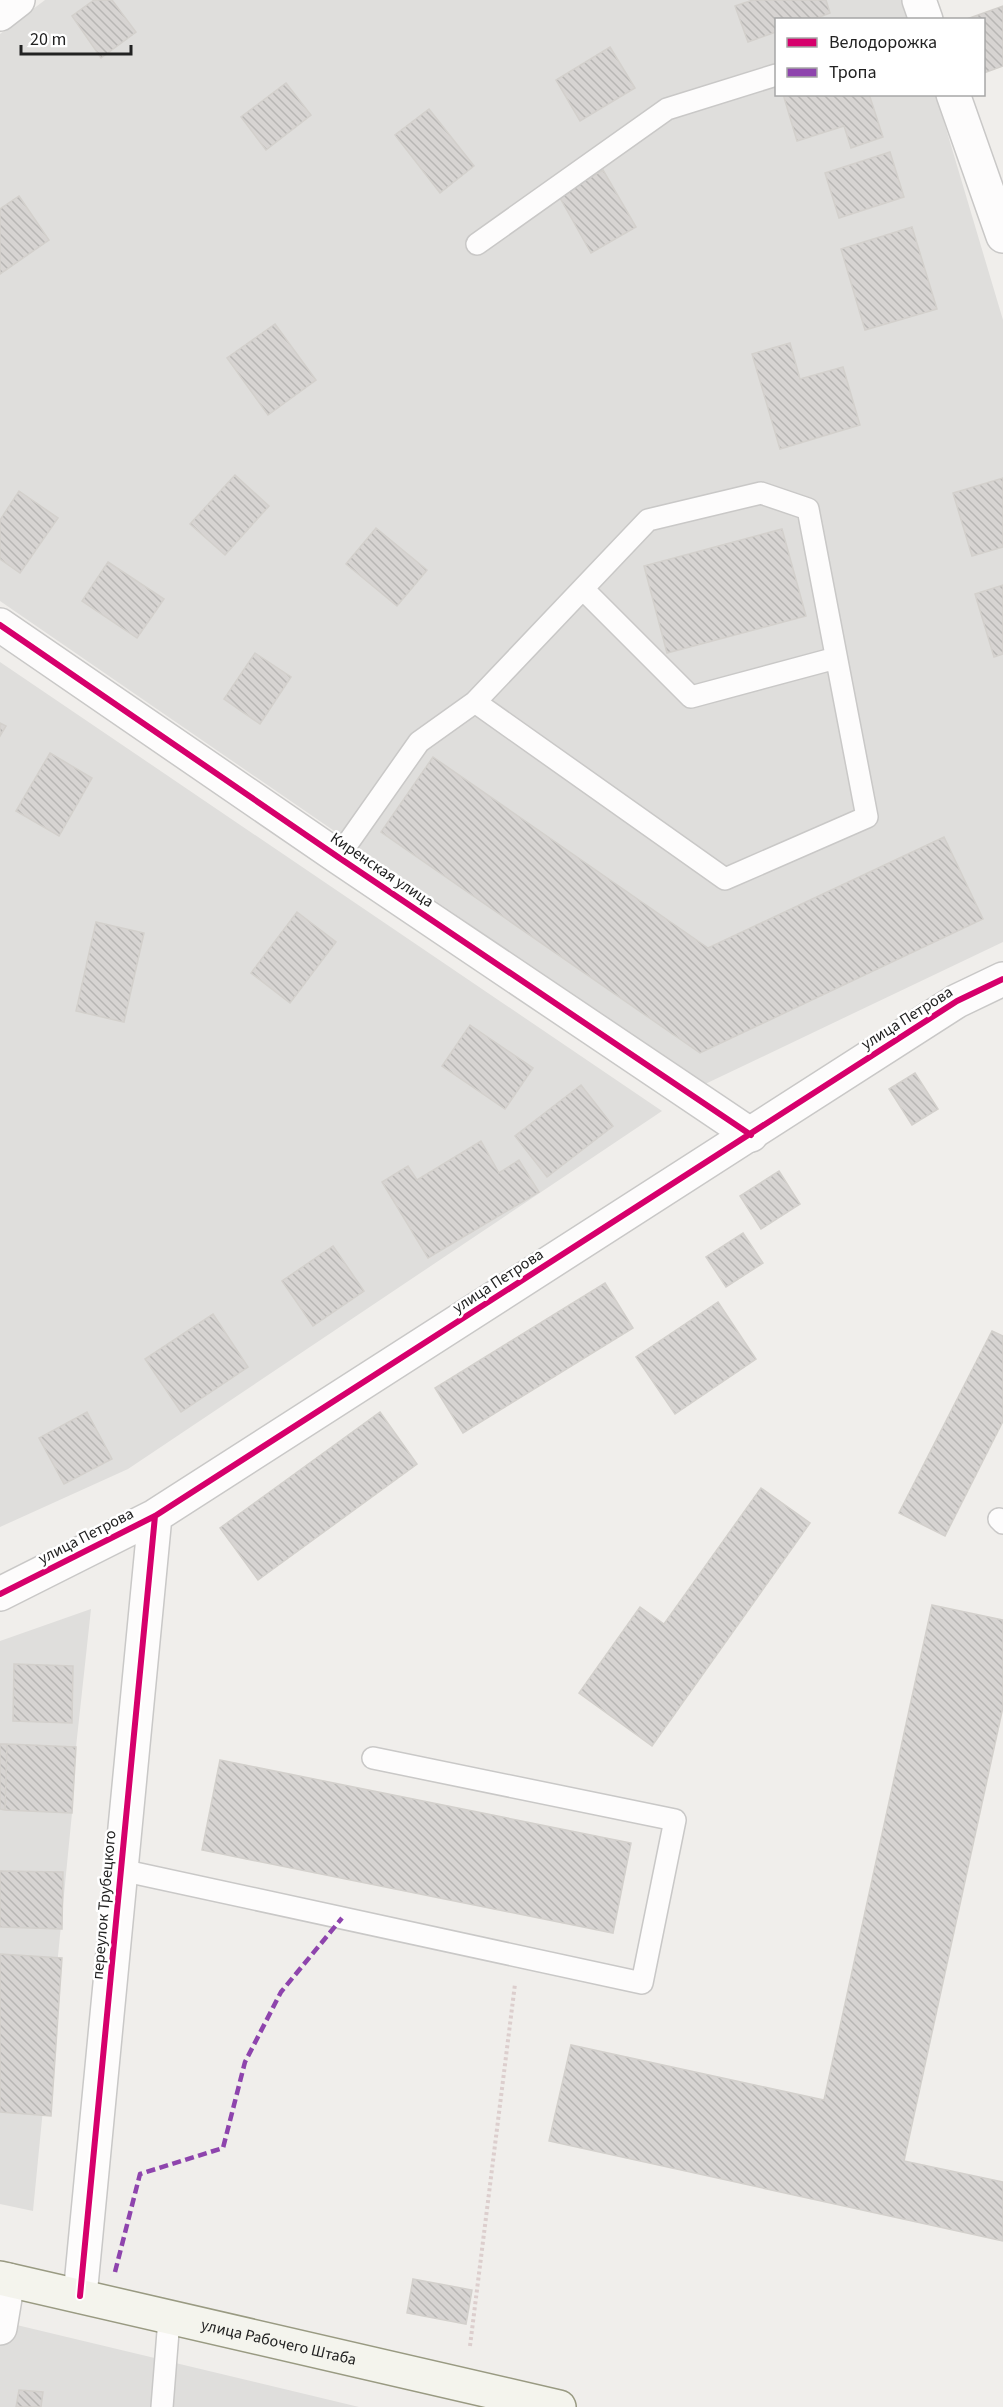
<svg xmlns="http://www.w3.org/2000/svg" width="1003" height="2407" viewBox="0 0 1003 2407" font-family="'Source Sans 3',sans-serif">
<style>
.residential{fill:#dfdedc}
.building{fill:url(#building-back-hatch);stroke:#d3d0cc;stroke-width:1.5}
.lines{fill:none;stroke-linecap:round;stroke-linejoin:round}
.service-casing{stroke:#c9c8c7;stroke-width:24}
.minor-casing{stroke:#c9c8c7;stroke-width:36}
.tertiary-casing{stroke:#c9c8c7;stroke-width:36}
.secondary-casing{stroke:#999a82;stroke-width:36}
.path{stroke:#dccecd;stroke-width:4;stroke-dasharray:3 3;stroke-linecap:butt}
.service{stroke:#fdfcfc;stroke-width:21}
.minor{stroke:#fdfcfc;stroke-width:33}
.tertiary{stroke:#fdfcfc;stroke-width:33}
.secondary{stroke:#f4f4ed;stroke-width:33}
.quiet{stroke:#8e44ad;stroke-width:4.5;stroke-dasharray:9 4.5;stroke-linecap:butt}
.cycleway-casing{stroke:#fff;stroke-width:10}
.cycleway{stroke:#d6006c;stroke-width:6}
.labels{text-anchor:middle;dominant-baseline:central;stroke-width:5;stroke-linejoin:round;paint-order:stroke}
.street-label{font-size:16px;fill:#222;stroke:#fff}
</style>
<defs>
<pattern id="building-back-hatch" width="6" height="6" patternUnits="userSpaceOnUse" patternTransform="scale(1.5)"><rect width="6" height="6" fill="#d7d4d2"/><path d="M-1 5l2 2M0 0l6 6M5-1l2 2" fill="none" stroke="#b8b6b4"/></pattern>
</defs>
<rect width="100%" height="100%" fill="#f0eeeb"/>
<path class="residential" d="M45,0H908L914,19L776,20V94L936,95L1003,320V942L703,1085L0,601V34Z
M0,662L662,1111L128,1469L0,1527Z
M91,1609L76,1747L72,1813L33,2211L0,2204V1641Z
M0,2321L359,2407H0Z"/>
<path class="building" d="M94,0H112L136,32L101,58L72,16Z
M753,0H826L830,13L812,20H776V32L748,42L735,6Z
M1003,6V66L984,73V20H964Z
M610,47L635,88L580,121L556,80Z
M286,83L311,115L266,150L241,117Z
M783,94H869L883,137L851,148L844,126L797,141Z
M429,109L474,166L440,193L395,135Z
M890,152L904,197L839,218L825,173Z
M603,170L636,227L591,253L559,196Z
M19,196L49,240L0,274V209Z
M912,227L937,309L865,330L841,249Z
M275,324L316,380L268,415L227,358Z
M790,343L800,379L843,367L860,425L780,449L752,354Z
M235,475L269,506L225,555L190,524Z
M1003,478V547L972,556L953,493Z
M19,491L58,518L20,573L0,559V520Z
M376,528L427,570L397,606L346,564Z
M782,529L806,616L667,653L644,566Z
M108,562L164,599L137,638L82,601Z
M1003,585V654L994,657L975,594Z
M255,653L291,677L260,724L224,699Z
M0,723L6,726L0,736Z
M50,753L92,778L59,836L16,811Z
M433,757L708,948L944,837L983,919L700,1053L381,832Z
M297,912L336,942L290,1003L251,973Z
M96,922L144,933L124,1022L76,1011Z
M470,1025L533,1068L505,1109L442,1066Z
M915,1073L938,1109L912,1125L889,1089Z
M581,1085L613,1126L547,1177L515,1136Z
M481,1141L499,1173L519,1160L539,1192L428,1258L382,1182L408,1166L417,1180Z
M779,1171L800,1204L761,1229L740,1196Z
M743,1233L763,1263L726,1287L706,1257Z
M333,1246L364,1291L313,1326L282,1281Z
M605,1283L633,1328L463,1433L435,1388Z
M718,1302L756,1359L675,1414L636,1357Z
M213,1314L248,1367L181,1412L145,1359Z
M992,1331L1003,1336V1421L945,1536L899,1513Z
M87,1412L112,1459L64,1484L39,1438Z
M380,1412L417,1464L258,1580L220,1528Z
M761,1488L810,1523L652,1746L579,1693L640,1607L664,1624Z
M932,1605L1003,1620V1707L904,2161L1003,2182V2241L549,2141L571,2045L824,2100Z
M14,1664L73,1666L72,1723L13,1721Z
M0,1744H7L5,1810L0,1809Z
M7,1744L76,1747L72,1813L5,1810Z
M220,1760L631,1843L613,1933L202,1850Z
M0,1871L63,1872L62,1929L0,1927Z
M0,1954L62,1958L51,2116L0,2112Z
M413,2279L472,2290L466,2324L407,2313Z
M19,2390L43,2392L41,2407H16Z"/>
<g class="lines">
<g class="service-casing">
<path id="service" d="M477,244L667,109L776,75
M583,589L691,697L836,658
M338,857L419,742L475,702L725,879L867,817L808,509L761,493L648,520L475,702
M999,1519L1003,1523
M121,1870L642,1983L675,1820L373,1758
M162,2407L169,2319"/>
</g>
<g class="minor-casing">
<path id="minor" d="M0,14L18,0
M0,625L338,857L751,1135
M0,2328L8,2280"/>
</g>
<g class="tertiary-casing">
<path id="tertiary" d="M919,0L926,20
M953,94L1003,236
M0,1594L155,1516L957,1001L1003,979
M80,2296L155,1516"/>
</g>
<g class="secondary-casing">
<g id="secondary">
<path id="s1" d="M0,2278L559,2407"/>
</g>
</g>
<path class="path" d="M470,2346L515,1984"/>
<use href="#service" class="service"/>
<use href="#minor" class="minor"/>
<use href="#tertiary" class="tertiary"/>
<use href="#secondary" class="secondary"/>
<path class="quiet" d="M115,2272L140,2174L223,2148L245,2062L281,1992L342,1918"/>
<g class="cycleway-casing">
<path id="cycleway" d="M0,625L338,857L751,1135
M0,1594L155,1516L957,1001L1003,979
M80,2296L155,1516"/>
</g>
<use href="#cycleway" class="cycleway"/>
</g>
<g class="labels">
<g class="street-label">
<text transform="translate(382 870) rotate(34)">Киренская улица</text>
<text transform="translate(907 1018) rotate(-32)">улица Петрова</text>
<text transform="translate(498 1281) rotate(-33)">улица Петрова</text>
<text transform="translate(86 1536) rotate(-27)">улица Петрова</text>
<text transform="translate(104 1905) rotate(-85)">переулок Трубецкого</text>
<text stroke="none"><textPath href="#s1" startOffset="286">улица Рабочего Штаба</textPath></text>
</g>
</g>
<rect x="775" y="18" width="210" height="78" fill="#ffffff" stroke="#a7a7a7" stroke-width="1.5"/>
<rect x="787" y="38" width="30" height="9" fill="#d6006c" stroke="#a7a7a7" stroke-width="1.5"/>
<text x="829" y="48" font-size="18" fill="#222222">Велодорожка</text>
<rect x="787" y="68" width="30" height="9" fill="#8e44ad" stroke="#a7a7a7" stroke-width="1.5"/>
<text x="829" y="78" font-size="18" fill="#222222">Тропа</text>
<path d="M21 45v9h110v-9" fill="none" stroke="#222222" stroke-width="3"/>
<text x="30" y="45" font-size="18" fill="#222222" stroke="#ffffff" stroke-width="4.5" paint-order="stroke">20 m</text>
</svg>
